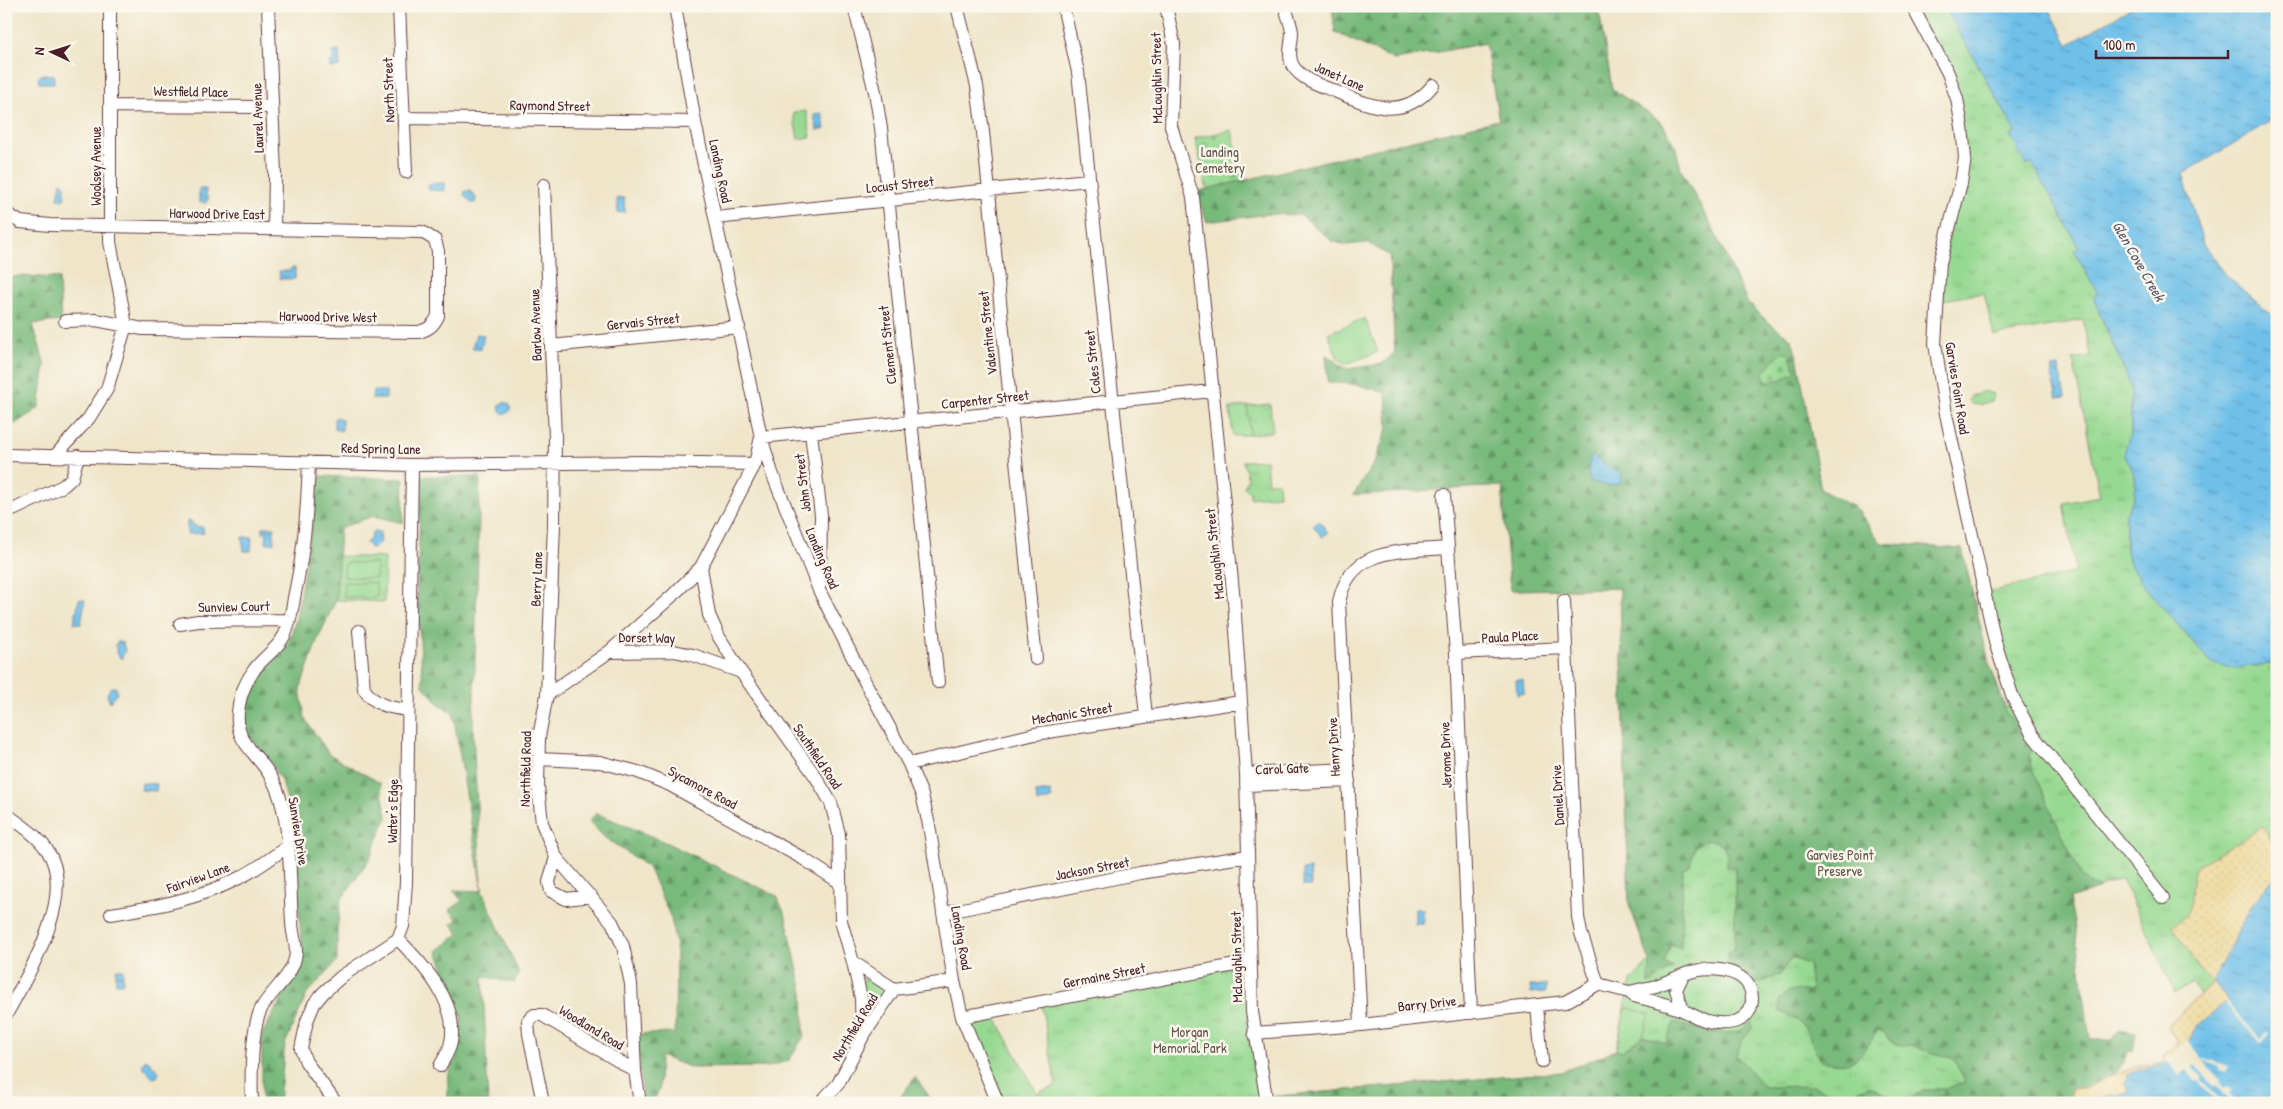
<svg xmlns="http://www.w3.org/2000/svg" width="2283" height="1109" viewBox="0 0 2283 1109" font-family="'Patrick Hand',sans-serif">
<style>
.grass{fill:url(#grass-tufts);stroke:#707c5e}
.forest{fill:url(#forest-firs);stroke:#616c53}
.sand{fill:url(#sand-dots);stroke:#9c7c64}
.cemetery{fill:url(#cemetery-stones);stroke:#707c5e}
.garden{fill:#96d991;stroke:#707c5e}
.water{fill:url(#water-ripples);stroke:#5c708a}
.pier{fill:#efe6ca}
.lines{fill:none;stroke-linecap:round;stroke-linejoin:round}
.minor-casing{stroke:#633d43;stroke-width:14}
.minor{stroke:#fff;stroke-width:12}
.labels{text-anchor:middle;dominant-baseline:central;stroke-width:5;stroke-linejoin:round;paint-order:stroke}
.street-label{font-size:14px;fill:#4a1f2b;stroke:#fbf7ec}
.park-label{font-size:14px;fill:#61574a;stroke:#fbf7ec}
.water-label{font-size:15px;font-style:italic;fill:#57576e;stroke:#fbf7ec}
</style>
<defs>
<pattern id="grass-tufts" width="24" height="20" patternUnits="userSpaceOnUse" patternTransform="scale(1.25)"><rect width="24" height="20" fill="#96d991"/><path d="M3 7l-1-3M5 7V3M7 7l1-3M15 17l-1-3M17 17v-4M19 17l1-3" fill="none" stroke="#83ba7d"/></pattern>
<pattern id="forest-firs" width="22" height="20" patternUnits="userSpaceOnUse" patternTransform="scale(1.25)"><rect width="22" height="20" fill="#78b97b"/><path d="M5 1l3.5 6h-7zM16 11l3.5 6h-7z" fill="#649665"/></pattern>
<pattern id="sand-dots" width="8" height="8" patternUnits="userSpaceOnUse" patternTransform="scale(1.25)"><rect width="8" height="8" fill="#eeda9e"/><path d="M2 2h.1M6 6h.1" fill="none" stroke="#cebb88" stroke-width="1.8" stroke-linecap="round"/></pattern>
<pattern id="cemetery-stones" width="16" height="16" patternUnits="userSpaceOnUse" patternTransform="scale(1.25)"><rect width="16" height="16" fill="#96d991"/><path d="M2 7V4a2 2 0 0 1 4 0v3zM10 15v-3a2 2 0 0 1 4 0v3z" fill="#83ba7d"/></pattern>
<pattern id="water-ripples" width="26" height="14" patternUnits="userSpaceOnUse" patternTransform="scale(1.25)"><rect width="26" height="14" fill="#6ec0e9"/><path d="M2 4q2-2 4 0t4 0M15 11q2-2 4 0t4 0" fill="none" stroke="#5c9bbd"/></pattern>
</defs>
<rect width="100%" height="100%" fill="#fbf7ec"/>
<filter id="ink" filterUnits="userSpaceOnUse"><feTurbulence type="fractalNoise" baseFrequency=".02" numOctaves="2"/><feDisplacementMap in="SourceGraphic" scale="10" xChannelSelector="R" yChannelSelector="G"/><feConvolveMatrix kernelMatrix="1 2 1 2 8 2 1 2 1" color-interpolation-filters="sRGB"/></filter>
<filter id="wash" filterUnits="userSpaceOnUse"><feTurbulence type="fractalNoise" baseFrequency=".0096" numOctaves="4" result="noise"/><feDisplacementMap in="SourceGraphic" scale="20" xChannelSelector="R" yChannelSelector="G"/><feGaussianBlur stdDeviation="1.12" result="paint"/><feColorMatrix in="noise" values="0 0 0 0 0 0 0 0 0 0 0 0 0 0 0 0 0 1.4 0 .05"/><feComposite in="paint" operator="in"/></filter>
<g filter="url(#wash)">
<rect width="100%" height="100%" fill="#efe6ca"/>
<path class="grass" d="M1332,6H1598L1612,89L1662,123L1675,145L1681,170L1712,227L1747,302L1768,322L1790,338L1796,350L1821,490L1856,508L1881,543L1962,549L1989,663L2006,708L2017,698L1984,593L2076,572L2064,503L2100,496L2073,360L2090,356L2083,320L1994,336L1984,293L1937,301L1959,184L1958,108L1912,6H1944L2007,116L2087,250L2104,291L2093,297L2131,386V431L2128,441L2136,484L2134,498L2126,513V550L2131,566L2145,587L2212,664L2257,666L2277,663V846L2275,847L2263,827L2193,892L2189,912L2181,921L2213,983L2200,995L2191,984L2175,993L2122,879L2050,905L2087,1088L2072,1103H1003L972,1027L996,1018L1037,1093L1056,1086L1041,1003L1250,963L1267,1097L1562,1072L1616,1050L1631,980L1650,961L1629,904L1620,588L1510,590L1503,486L1403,491L1383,147L1499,120L1486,43L1395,60L1335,32Z
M1984,391L1993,394L1992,401L1978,405L1972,404L1969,401L1971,396Z
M1270,404L1273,432L1233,436L1230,408Z
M1266,460L1268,482H1278L1279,495L1250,498V493L1244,487L1248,479L1243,461Z
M337,556L385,558L384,602L336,600Z
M860,977L888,992L865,1019Z"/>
<path class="forest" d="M1332,6H1598L1612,89L1662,123L1675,145L1681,170L1712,227L1747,302L1768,322L1790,338L1796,350L1821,490L1856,508L1881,543L1962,549L1989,663L2005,711L2032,747L2029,757L2031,767L2080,873L2092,886L2100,888L2069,899C2080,945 2083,992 2090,1040H2113L2119,1030L2136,1033L2133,1052L2128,1051C2125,1073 2093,1088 2073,1089L2067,1103H1267L1266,1097L1562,1072L1616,1050L1622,1051L1643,1036L1666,1043L1674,1022C1692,1028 1724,1039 1742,1029C1745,1027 1748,1023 1751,1021L1753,1027L1742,1041L1736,1055L1764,1087L1814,1086L1834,1095L1846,1096L1868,1086C1882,1091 1892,1099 1907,1101L1924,1089H1945L1965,1082L1954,1059L1910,1046L1900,1045L1890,1041L1884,1032L1878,1030C1860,1058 1856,1069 1821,1061C1805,1032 1812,1025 1779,1011V1001C1790,987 1794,990 1811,992L1808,964L1791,958L1780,975L1756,984L1727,960L1728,952L1735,948V867H1727C1727,860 1728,853 1724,847C1717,837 1698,839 1694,850C1692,855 1691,861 1690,866L1683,870L1681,948L1671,944L1664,963L1674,967L1649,983L1650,961L1629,904L1620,588L1510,590L1502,486L1353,495L1374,463L1388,428L1386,393L1359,385L1328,382L1326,355L1347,369L1382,364L1395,352L1390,256L1368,243L1346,245L1332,241L1301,215L1269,214L1207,222L1195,192L1499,120L1485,43L1395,60L1335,32Z
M18,276L59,278L61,321L33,324L45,365L39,408L15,424H6V279Z
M320,476L404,479L403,523L373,516L340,528L336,600L317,641L300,689L305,719L329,754L380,783L387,817L370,858L341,900L337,929V961L307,994L285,1044L279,1103H262V1034L303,961L291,813L282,782L268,758L247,734L244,716L251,693L259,676L277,657L289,641L296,619Z
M421,476L480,477L473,735L482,891L519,973L514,983L483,976L488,1103H446L449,1073L456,1059L461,1042V1015L437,951L459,934L452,924L457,919L450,910L462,901L453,890L482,891L453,713L439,704L423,686L417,597Z
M596,813L667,843L777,896L786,917L803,993L804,1036L789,1060L768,1067L692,1068L660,1056L659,1090L653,1103H643L637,1034L675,1033L676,948L671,918L648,867L604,837L589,821Z
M915,1077L934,1103H896Z"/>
<path class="sand" d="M2263,827L2275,846H2277V994L2180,1103H2067L2073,1089L2087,1088L2109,1076L2140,1066L2162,1062L2165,1060L2163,1056L2178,1043L2167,1026L2213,983L2198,967L2172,926C2202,909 2185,892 2196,867Z"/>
<path class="cemetery" d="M1232,130L1244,180L1207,189L1195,138Z
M1786,352L1789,354L1796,371L1780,380L1767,381L1763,374L1776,357Z"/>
<path class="garden" d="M806,111L811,137L798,139L793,113Z
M1365,318L1378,352L1347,364L1338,359L1328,333Z
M1247,406L1250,434L1233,436L1230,408Z
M345,563H376V578L344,577Z
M344,582L376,583V598L344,597Z
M1626,1008L1650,1014L1643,1036L1622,1051L1616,1050Z"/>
<path class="water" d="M1944,6H2025L2027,9L2032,6H2048L2068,45L2134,6H2277V117L2183,174L2203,244L2227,276L2277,320V663L2235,668L2212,664L2145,587L2131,566L2126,550V513L2134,498L2136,484L2135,476L2124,454L2131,431V386L2093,297L2098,294L2074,251L2079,247L2032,163L2026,165L2010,135L2016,132Z
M339,51L340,67L330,68L329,62L333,61L332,52Z
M42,74L54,75V83H39L38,78Z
M822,113L825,129L817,130L814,115Z
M61,182L65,185V198L62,200L58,198Z
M432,183H445V191L429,190L428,185Z
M199,189H206V196L209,198L206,203L199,202Z
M465,191H470L476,198L475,203H471L464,195Z
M617,198H624L625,212L618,213Z
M291,268H295V279H280L279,271H290Z
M476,334L484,335L481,349L472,348Z
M2059,367L2065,397L2057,398L2051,375H2053L2052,368Z
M373,391H386V399H372Z
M499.5 408a5.5 5.5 0 1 1 11 0a5.5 5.5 0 1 1-11 0Z
M336,417L342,419V430L340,431L334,429V419Z
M1591,456H1594L1604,464L1622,474L1621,483L1609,486L1590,481L1588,470Z
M1319,520L1328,533L1322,537L1313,525Z
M187,521H191L194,526L203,527L204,533L187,534Z
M263,527H274V543H266L267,533H263Z
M372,532H380V542L372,549L366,543L371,538Z
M242,537H252L251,551H244Z
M79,599L85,600L81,624L74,623Z
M118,641L123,643L125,651L121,659L117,653L115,645Z
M1516,680H1523L1524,693L1517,695Z
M111,687H116L117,692L110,702L107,694Z
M142,783L157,784L156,791L141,790Z
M1050,791L1052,799L1037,803L1036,793Z
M1310,869L1311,886H1303V870Z
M2277,873V1103H2078L2129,1092L2124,1080L2128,1079L2126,1074L2161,1064L2164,1065L2190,1039L2195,1028L2228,1000L2213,980L2251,906Z
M1415,909H1423V924H1415Z
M116,969H123V983H116Z
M1546,985V992L1531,993L1530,986Z
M145,1060H148L159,1072L157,1077L153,1078L142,1065Z"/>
<path class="pier" d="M2225,1000L2260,1039L2268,1033L2270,1035L2260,1043L2223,1001Z
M2187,1039L2202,1058L2228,1067L2225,1072L2219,1069V1067L2203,1060L2220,1079L2219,1081L2225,1088L2228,1086L2233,1090L2229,1094L2237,1103H2232L2222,1091L2223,1090L2216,1084L2214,1085L2195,1065L2192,1068L2203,1077L2201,1079L2224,1103H2219L2198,1081L2196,1082L2187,1070L2179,1076L2166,1060Z"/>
</g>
<g filter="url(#ink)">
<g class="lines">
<g class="minor-casing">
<path id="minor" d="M268,6L275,174L274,229
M399,6L406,172
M675,6L695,122L761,437L772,473L819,590L863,678L909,764L922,795L929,825L954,981L962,1017L998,1103
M854,6L875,92L881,128L938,682
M957,6L977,86L983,132L1036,659
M1063,6L1078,72L1146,716
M1166,6L1174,44L1171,126L1193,197L1234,601L1246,774L1252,1012L1267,1103
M1285,6C1287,15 1291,24 1292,32C1292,44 1287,55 1293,66C1301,79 1319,85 1332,90C1369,105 1402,123 1433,85
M1912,6L1948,73L1957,99L1962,127L1965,158L1961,183L1940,263L1935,344L1946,414L1995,642L2013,698L2032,734L2163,898
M111,106L272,107
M404,118L695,122
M544,185L555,437L554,525L547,695
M6,213L20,222L50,225L422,232L435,240L438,251V316C433,326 429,329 419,332L143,329L96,320L65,321
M715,218L1088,180
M551,346L739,327
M811,433L821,515L820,585
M761,437L1212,391
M6,455L412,465L642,462L755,464
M55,456L89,418L107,389L126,325L110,242V6
M1444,495L1456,653L1471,1013
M6,510L15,509L63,486L72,478L78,456
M701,567L709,615L719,637L741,672L816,777L831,803L839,834L841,921L853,962L894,989
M1564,601L1578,917L1581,933L1598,984
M180,624L198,621L290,620
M359,631L364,689C374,705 390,708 408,710
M609,652L674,651L693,655L741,672
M1456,653L1566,648
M539,759L600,762L638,772L670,785L802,858L839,882
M909,764L1035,734L1241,702
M1246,774L1349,769
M1246,785L1349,781
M6,814C20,824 37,835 47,850C78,895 28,974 6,1015
M556,857L549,882L551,891L566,899L591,896
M943,913L1140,873L1248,856
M111,914C155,907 199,899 239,878C256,870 272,857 287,847
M398,939C423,965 459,1002 451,1042C450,1050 444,1059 440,1066
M853,962L861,998L862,1038
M1598,984L1629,992L1634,996C1650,1000 1666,1004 1682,1010C1688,1012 1693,1016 1699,1018C1718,1026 1752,1028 1752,998C1751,967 1704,964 1683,975L1676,990L1683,1010
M1629,992L1656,986L1683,975
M1537,1006L1542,1061
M962,1017L1251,962
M1361,1025L1339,602C1350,546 1401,552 1447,548
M1254,1033L1361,1025L1565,1002L1598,984
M252,1103C251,1079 251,1030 261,1009C271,990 295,975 296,952C296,942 292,932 292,922C289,879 293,815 271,777C255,749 232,743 239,705C241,693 247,680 254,670C262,658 277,650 284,636C291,623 292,607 295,593C305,546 307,509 309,462
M336,1103L306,1062L301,1049L307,1021L314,1004L323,993L342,976L398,939L403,926L406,882L412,465
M543,1103L529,1034L528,1021L534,1015H542L635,1071
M640,1103L635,1071L631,984L623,946L612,922L556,857L542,823L538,786L539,737L547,695L609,652L672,596L701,567L755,464L761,437
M820,1103L838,1084L862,1038L894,989L954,981"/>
</g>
<use href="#minor" class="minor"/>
</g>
</g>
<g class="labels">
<g class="street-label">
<text transform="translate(1340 76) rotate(24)">Janet Lane</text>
<text transform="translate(1156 78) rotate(-91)">McLoughlin Street</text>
<text transform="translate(388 90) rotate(-92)">North Street</text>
<text transform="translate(191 91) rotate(1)">Westfield Place</text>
<text transform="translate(550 105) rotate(1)">Raymond Street</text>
<text transform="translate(257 118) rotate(-92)">Laurel Avenue</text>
<text transform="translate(95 166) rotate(-90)">Woolsey Avenue</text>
<text transform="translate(721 171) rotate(78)">Landing Road</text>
<text transform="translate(900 184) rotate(-6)">Locust Street</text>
<text transform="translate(217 213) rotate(1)">Harwood Drive East</text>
<text transform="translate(328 316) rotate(1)">Harwood Drive West</text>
<text transform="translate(643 321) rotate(-6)">Gervais Street</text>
<text transform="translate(535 325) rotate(-92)">Barlow Avenue</text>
<text transform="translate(987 333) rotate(-96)">Valentine Street</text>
<text transform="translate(887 345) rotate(-96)">Clement Street</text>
<text transform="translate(1092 362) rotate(-96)">Coles Street</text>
<text transform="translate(1958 388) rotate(81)">Garvies Point Road</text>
<text transform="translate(985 399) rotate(-6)">Carpenter Street</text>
<text transform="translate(381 448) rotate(1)">Red Spring Lane</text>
<text transform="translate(802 483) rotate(-97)">John Street</text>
<text transform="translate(1214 554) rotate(-96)">McLoughlin Street</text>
<text transform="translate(823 558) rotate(67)">Landing Road</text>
<text transform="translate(536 579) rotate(-88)">Berry Lane</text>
<text transform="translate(234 606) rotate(-1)">Sunview Court</text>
<text transform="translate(1510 636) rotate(-3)">Paula Place</text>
<text transform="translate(647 637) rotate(1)">Dorset Way</text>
<text transform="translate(1072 713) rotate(-9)">Mechanic Street</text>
<text transform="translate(1333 747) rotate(-93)">Henry Drive</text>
<text transform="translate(1445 755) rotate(-92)">Jerome Drive</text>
<text transform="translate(818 756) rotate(56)">Southfield Road</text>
<text transform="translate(1282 768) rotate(-2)">Carol Gate</text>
<text transform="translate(525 769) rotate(-89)">Northfield Road</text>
<text transform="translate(703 787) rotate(28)">Sycamore Road</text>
<text transform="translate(1557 795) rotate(-93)">Daniel Drive</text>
<text transform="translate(392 811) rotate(-89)">Water's Edge</text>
<text transform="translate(299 831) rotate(81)">Sunview Drive</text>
<text transform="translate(1092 868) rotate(-11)">Jackson Street</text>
<text transform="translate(198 877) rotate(-20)">Fairview Lane</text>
<text transform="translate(962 938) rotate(80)">Landing Road</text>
<text transform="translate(1236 957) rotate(-91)">McLoughlin Street</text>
<text transform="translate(1104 975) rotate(-11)">Germaine Street</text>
<text transform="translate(1427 1003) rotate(-6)">Barry Drive</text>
<text transform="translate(592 1027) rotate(31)">Woodland Road</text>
<text transform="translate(854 1027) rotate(-59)">Northfield Road</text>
</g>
<g class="park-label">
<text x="1220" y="151">Landing<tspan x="1220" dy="16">Cemetery</tspan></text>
<text x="1840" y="854">Garvies Point<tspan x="1840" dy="16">Preserve</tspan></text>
<text x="1190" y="1031">Morgan<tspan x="1190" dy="16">Memorial Park</tspan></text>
</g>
<g class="water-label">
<text transform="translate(2139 261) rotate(60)">Glen Cove Creek</text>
</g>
</g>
<rect width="2283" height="1109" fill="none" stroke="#fbf7ec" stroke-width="25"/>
<g transform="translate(52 52) rotate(274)" stroke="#fbf7ec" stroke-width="4" paint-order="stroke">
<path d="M0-4L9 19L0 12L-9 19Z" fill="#4a1f2b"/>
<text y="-8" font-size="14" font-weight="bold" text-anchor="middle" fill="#4a1f2b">N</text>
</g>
<path d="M2096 50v8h132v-8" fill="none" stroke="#4a1f2b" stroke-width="2.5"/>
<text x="2103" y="50" font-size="15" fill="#4a1f2b" stroke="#fbf7ec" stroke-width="4" paint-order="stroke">100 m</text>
</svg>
